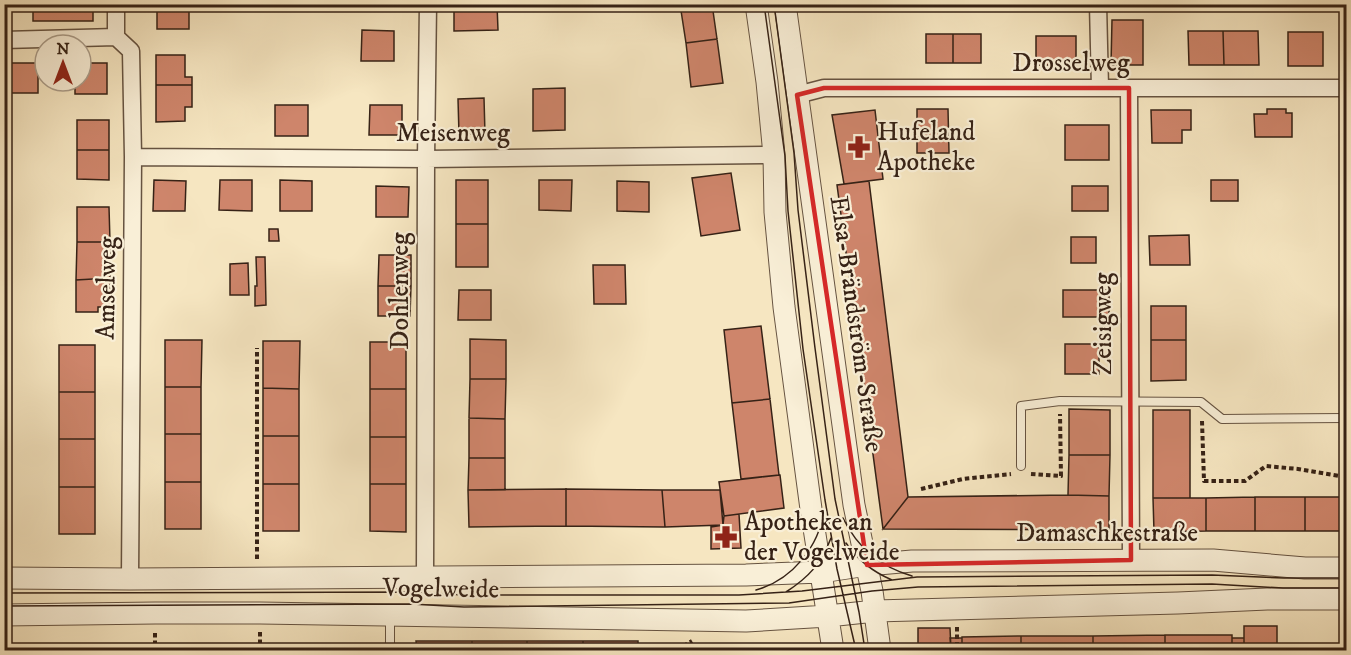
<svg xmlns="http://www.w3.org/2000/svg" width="1351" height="655" viewBox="0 0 1351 655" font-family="'IM FELL DW Pica',serif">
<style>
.building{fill:#ce856b;stroke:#362216;stroke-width:1.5}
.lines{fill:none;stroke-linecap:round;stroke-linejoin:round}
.service-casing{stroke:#665341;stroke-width:10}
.minor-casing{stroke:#665341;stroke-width:19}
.tertiary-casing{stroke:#665341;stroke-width:23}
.path{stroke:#362216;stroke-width:4;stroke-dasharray:4.5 3;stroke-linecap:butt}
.service{stroke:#f9efd7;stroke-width:8}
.minor{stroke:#f9efd7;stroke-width:16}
.tertiary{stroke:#f9efd7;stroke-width:21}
.tram{stroke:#362216;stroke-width:1.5}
.marked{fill:none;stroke:#d62828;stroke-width:4.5;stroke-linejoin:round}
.labels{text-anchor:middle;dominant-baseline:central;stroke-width:4.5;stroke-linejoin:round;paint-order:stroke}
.street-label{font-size:26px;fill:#362216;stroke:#f9efd7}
.poi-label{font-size:26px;fill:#362216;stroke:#f9efd7;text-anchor:start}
</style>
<rect width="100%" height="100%" fill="#f6e6c1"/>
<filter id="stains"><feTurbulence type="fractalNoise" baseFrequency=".00333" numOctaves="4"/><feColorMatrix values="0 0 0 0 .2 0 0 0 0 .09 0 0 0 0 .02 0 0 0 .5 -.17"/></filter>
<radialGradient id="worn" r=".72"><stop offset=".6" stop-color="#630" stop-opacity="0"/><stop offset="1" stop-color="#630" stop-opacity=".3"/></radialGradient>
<path class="building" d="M33,4H93V21H33Z
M157,4H189V29H157Z
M454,4H497L498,30L454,31Z
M680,4H712L717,39L686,43Z
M1112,20H1143V65H1111Z
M362,30L394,31V61H361Z
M1188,31H1223L1224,65H1189Z
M1223,31H1258L1259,65H1224Z
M1288,32H1323V66H1288Z
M926,34H953V63H926Z
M953,34H981V63H953Z
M1036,36H1076V65H1036Z
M717,39L723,83L691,87L686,43Z
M156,55H185V77H192V85H156Z
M6,63H38V93H6Z
M81,63H107V94H75V81H81Z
M156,85H192V107H185V121L156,122Z
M565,88V130L533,131V89Z
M484,98L485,134H459L458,99Z
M275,105H308V136H275Z
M370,105H402V135H369Z
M917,109H948L949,153H917Z
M1267,109H1286V113H1292V137H1255L1254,114H1267Z
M875,110L883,179L844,184L832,115Z
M1151,110H1191V130H1182V143H1152Z
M77,120H109V150H77Z
M1065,125H1109V160H1065Z
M77,150H109V180L77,179Z
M731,173L740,230L701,236L692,178Z
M154,180L186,181L185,211H153Z
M220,180H252V211L219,210Z
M280,180L312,181V211H280Z
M456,180H488V224H456Z
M539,180H572L571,211L539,210Z
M1211,180H1238V201H1211Z
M617,181L649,182V212L617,211Z
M869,181L908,497L883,529L837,185Z
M376,186L409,187L408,217H376Z
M1072,186H1108V211H1072Z
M77,207H109L110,242H77Z
M456,224H488V267H456Z
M269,229H278L279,241H269Z
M1189,235L1190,265H1150L1149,236Z
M1071,237H1096V263H1071Z
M77,242H110V278L76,280Z
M379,255H411V286H378Z
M256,257H265L266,305L255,306V286H257Z
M248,263L249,295H230V264Z
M593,265H625L626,304H594Z
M110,278V307H98V312H76V280Z
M378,286H411L410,316H378Z
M459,290H491V320H458Z
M1063,290H1109V317H1063Z
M1151,306H1186V340H1151Z
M761,326L770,399L732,403L724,330Z
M470,339L506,340V379H470Z
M165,340H202L201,387H165Z
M1151,340H1186V380L1151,381Z
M263,341H300L299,389L263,388Z
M370,342H406V389H370Z
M1065,344H1099V374H1065Z
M59,345H95V392H59Z
M470,379H506L505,419L469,418Z
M165,387H201V434H165Z
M263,388L299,389V436H263Z
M370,389H406V437H370Z
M59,392H95V439H59Z
M770,399L779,475L741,479L732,403Z
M1069,409L1110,410V455H1069Z
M1153,410H1190V498H1153Z
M469,418L505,419V458H469Z
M165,434H201V482H165Z
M263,436H299V484H263Z
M370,437H406V484H370Z
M59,439H95V487H59Z
M1069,455H1110L1109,496L1068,495Z
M469,458H505V490H468Z
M780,475L784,508L724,516L719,482Z
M165,482H201V529H165Z
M263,484H299V531H263Z
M370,484H406V532L370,531Z
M59,487H95V534H59Z
M566,489L662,490L665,527L566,526Z
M566,489V526L469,527L468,490Z
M662,490H720L723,525L665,527Z
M1068,495L1109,496V530L883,529L908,497Z
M1255,497V531H1206V498Z
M1255,497H1305V531H1255Z
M1305,497H1346V531H1305Z
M1153,498H1206V531L1154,532Z
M739,514L741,548L711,549V527L723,525L724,516Z
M1244,626H1277V650H1244Z
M918,628H950L951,650H918Z
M1165,635H1232V650H1165Z
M1165,635V650H1093V636Z
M1021,636H1093V650H1021Z
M1021,636V650H962V637Z
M950,638H962V650H951Z
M1232,638H1244V650H1232Z
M416,641H472V650H417Z
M472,641H527V650H472Z
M527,641H583V650H527Z
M583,641H638V650H583Z
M4,645L41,646V650H4Z"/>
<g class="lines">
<g class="service-casing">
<path id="service" d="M1021,466V406L1060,401L1201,402L1222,419L1346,418
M390,615V650"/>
</g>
<g class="minor-casing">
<path id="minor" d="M116,4V37L131,51L133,157L130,579
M1098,4L1100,88
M4,40L116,37
M1129,88L1131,560
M797,95L824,88H1346
M133,157L426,159L774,155
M425,577L426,159L428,4"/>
</g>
<g class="tertiary-casing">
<path id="tertiary" d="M756,4L767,82L774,155L775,212L784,307L811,509L833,650
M785,4L854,505L872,591L880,650
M4,578L130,579L746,575L821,572L867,565L912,561L1213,560L1305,568H1346
M4,615L155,613H260L746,621L828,616L875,611L1178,603L1267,599H1346"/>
</g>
<path class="path" d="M1202,421L1204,481H1245L1266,466L1298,469L1346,477
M1031,474L1061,476L1060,414
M921,489L963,479L1011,474
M4,510L5,555
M257,559V348
M957,627V650
M260,632V650
M155,633V650
M677,650L692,641"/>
<use href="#service" class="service"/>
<use href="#minor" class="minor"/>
<use href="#tertiary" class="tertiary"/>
<path class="tram" d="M764,4L785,156L788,211L803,349L825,500L837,569L856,650
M774,4L794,153L798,210L815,348L835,499L859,612L865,650
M843,518C857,547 881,567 912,576
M846,543C857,559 873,572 892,580
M756,590C792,580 819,547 824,510
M786,592C809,577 821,564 831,538
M4,593L412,592L464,595H739L802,591L917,577L1212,575L1284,578H1346
M4,606L412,604L464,607L789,603L872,591L918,587L1212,584L1283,588H1346"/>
</g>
<path class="marked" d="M824,88H1129L1131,560L867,565L797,95Z"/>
<defs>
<g id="pharmacy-bare" transform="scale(1.8)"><path d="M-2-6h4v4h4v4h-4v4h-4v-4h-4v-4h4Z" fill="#8f2418" stroke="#f9efd7" stroke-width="2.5" paint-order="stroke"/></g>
</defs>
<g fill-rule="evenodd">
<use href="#pharmacy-bare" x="859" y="147"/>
<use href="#pharmacy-bare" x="726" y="537"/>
</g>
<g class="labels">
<g class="street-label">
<text x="1071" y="63">Drosselweg</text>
<text x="453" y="133">Meisenweg</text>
<text transform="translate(107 288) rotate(-89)">Amselweg</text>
<text transform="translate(400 291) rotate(-90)">Dohlenweg</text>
<text transform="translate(856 324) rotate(82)">Elsa-Brändström-Straße</text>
<text transform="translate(1103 324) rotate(-90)">Zeisigweg</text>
<text x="1107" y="533">Damaschkestraße</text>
<text transform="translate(441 589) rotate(1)">Vogelweide</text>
</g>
<g class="poi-label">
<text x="877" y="132">Hufeland<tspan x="877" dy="30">Apotheke</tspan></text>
<text x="744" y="522">Apotheke an<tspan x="744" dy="30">der Vogelweide</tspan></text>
</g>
</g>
<rect width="1351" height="655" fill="none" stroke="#f6e6c1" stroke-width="24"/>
<rect x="6" y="6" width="1339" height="643" fill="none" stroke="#362216" stroke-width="3"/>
<rect x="12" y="12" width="1327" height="631" fill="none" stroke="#362216" stroke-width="1.5"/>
<g transform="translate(63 63)"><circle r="28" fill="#f9efd7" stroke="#ab9d8a" stroke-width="1.5"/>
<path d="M0-4.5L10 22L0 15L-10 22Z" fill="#8f2418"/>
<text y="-9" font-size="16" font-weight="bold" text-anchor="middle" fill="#362216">N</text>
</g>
<rect width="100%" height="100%" filter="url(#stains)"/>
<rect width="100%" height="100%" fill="url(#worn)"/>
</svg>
